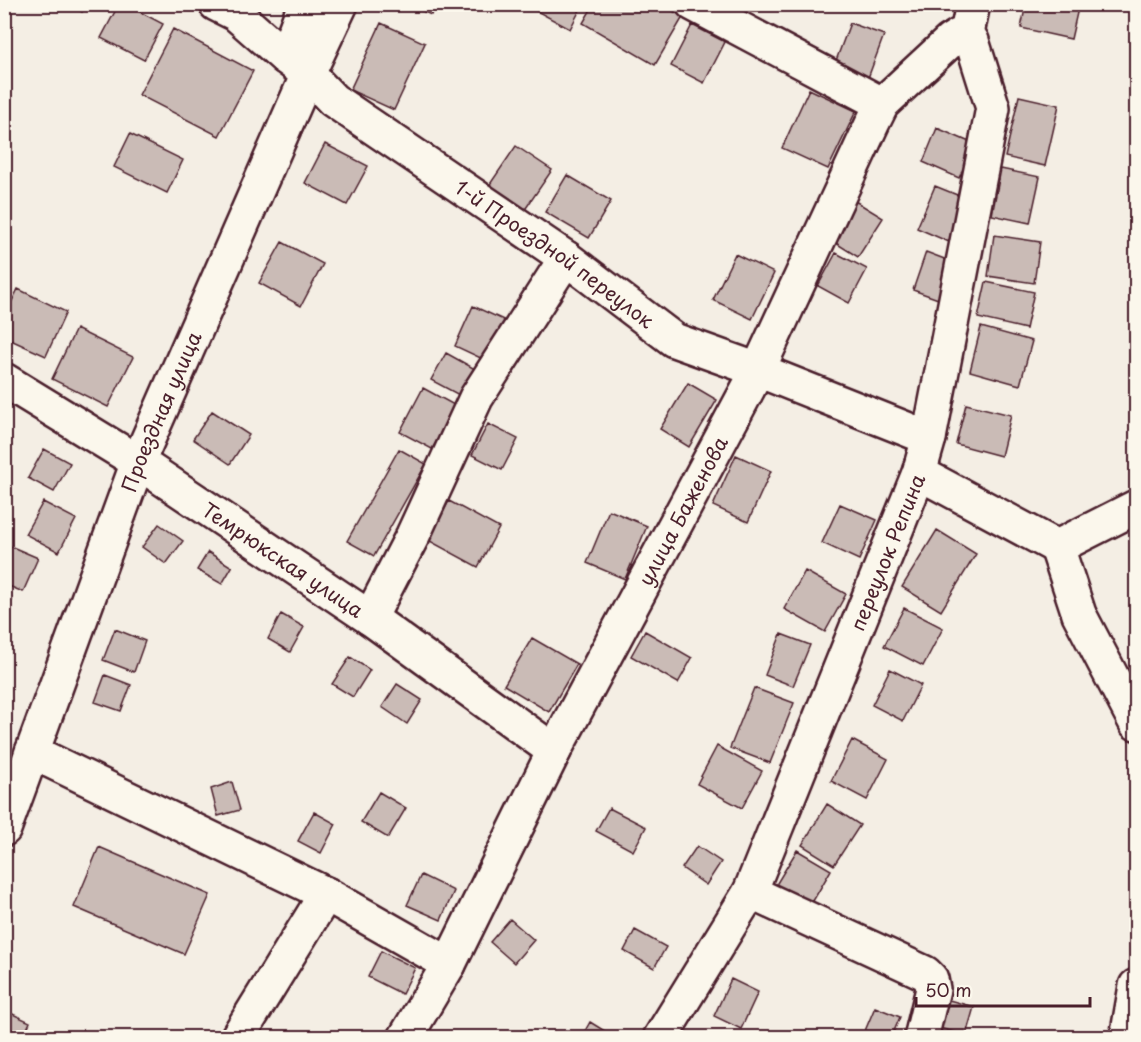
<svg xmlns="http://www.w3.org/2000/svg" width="1141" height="1042" viewBox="0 0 1141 1042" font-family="'Playpen Sans',sans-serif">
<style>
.building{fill:#cabbb6;stroke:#4a1f2b;stroke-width:1.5}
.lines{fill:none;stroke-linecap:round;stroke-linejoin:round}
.minor-casing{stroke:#4a1f2b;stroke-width:38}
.minor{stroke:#fbf7ec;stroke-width:33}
.labels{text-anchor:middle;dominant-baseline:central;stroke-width:5;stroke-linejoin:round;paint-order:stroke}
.street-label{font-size:20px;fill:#4a1f2b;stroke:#fbf7ec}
</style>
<rect width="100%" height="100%" fill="#f4eee4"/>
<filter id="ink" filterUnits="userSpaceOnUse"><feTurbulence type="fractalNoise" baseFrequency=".0167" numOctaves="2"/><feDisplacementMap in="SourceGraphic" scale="12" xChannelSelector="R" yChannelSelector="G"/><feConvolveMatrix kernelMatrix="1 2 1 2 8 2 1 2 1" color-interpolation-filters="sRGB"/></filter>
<g filter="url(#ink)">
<path class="building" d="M70,4H87L82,12Z
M119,4H125L163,24L144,60L101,38Z
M406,4H435L431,15Z
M533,4H583L570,29L531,8Z
M594,4H661L683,17L655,65L583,23Z
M1026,4H1079L1071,39L1021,28Z
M381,23L425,43L394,110L350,90Z
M850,23L884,35L868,78L834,66Z
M692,25L725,42L704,83L671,66Z
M173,29L253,71L219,136L139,95Z
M809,89L856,111L828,169L782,148Z
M1019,96L1059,105L1045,166L1005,157Z
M937,128L974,144L959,178L923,162Z
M130,134L183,160L167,193L114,167Z
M325,144L368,166L347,205L305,183Z
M516,146L552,170L522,214L486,190Z
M1001,169L1040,177L1030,223L992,215Z
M567,175L611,201L589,238L545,212Z
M935,186L967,199L949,242L917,228Z
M855,201L883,218L858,257L831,240Z
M994,235L1040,242L1034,283L988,276Z
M282,242L323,264L301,306L259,283Z
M926,252L955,263L941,300L913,290Z
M836,253L867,269L849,303L818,286Z
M735,254L774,273L752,319L713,300Z
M986,282L1034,292L1026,329L978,318Z
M18,289L66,312L46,356L4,337V317Z
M473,306L506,321L487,361L455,346Z
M981,327L1032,341L1020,385L970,371Z
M76,329L133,357L108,407L52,379Z
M446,353L475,369L461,396L431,380Z
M688,383L717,400L689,447L660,429Z
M423,388L456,406L432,449L400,432Z
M966,404L1011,415L1001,456L956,444Z
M212,411L249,435L230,464L193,439Z
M488,424L518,439L502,470L472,455Z
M44,449L70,463L54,492L28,478Z
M399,449L426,464L374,556L347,541Z
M736,455L771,471L748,522L713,506Z
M449,501L499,528L478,567L428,540Z
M43,502L76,519L59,552L25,534Z
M840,504L877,520L859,560L822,543Z
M609,510L647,526L625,579L587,563Z
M159,524L183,541L166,564L142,547Z
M937,530L976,554L941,611L902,587Z
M10,546L38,558L23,592L4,584V559Z
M208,552L232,567L222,584L197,570Z
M805,571L846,594L825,632L784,609Z
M4,598L12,600L4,621Z
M904,608L943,628L923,666L884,646Z
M281,614L304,627L290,652L268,639Z
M115,629L145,641L134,672L103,660Z
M645,631L692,658L678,683L631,656Z
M781,634L810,645L793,686L765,675Z
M532,638L577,664L549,712L504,685Z
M350,657L370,670L353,697L332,684Z
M890,669L921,685L903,721L872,705Z
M105,675L131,685L121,711L95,702Z
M397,684L422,700L407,724L382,707Z
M754,688L794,703L770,763L730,748Z
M852,740L888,759L867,800L831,781Z
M717,746L762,771L742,808L697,784Z
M232,782L240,810L218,816L211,789Z
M379,792L406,808L388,838L361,822Z
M827,804L860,825L834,865L802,845Z
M609,808L646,827L633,851L596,831Z
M314,812L336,824L321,853L298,841Z
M697,846L721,862L706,885L682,868Z
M99,847L210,895L184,954L74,907Z
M797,850L831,870L809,908L774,888Z
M421,875L454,891L441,920L407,905Z
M510,919L534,940L514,963L490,942Z
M635,930L666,947L654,968L624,951Z
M381,951L415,968L402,994L368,977Z
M731,979L758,992L741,1029L714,1016Z
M942,998L974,1007L966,1035L935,1027Z
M875,1007L900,1017L891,1038H862Z
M4,1010L30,1022L23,1038H4Z
M590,1022L616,1038H581Z"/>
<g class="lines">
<g class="minor-casing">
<g id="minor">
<path id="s1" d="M216,4L236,14L285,57L308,74L333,100L566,258L674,340L758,370L929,438"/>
<path d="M693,4L882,104"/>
<path d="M285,57L305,4"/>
<path id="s2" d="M4,380L138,462L370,618L554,751"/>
<path d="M919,473L1057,547L1136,507"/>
<path d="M1057,547L1079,614L1136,723"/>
<path d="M370,618L413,535L476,398L566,258"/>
<path d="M32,752L326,894L449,964"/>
<path id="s3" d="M4,829L138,462L308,74L341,4"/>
<path d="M750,892L925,973L931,979L933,989L921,1038"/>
<path d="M237,1038L326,894"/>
<path id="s4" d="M405,1038L449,964L554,751L758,370L873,122L882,104L950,41L958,36L967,33L973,4"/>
<path id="s5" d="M660,1038L750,892L919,473L929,438L993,108L972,41L967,33"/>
<path d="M1127,1038L1136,986"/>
</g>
</g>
<use href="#minor" class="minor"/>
</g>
</g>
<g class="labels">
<g class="street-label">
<text stroke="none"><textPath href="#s1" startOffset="422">1-й Проездной переулок</textPath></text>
<text stroke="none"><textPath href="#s3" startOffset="446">Проездная улица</textPath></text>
<text stroke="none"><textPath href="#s4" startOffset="596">улица Баженова</textPath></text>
<text stroke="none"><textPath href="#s5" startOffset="538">переулок Репина</textPath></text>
<text stroke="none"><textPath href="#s2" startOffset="332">Темрюкская улица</textPath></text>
</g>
</g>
<rect width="1141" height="1042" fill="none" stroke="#fbf7ec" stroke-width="24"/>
<rect x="12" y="12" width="1117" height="1018" fill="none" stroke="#4a1f2b" stroke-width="2" filter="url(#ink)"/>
<path d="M916 997v9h174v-9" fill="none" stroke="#4a1f2b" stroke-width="3"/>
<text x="925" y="997" font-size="18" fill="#4a1f2b" stroke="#fbf7ec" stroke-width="4.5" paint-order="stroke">50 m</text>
</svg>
